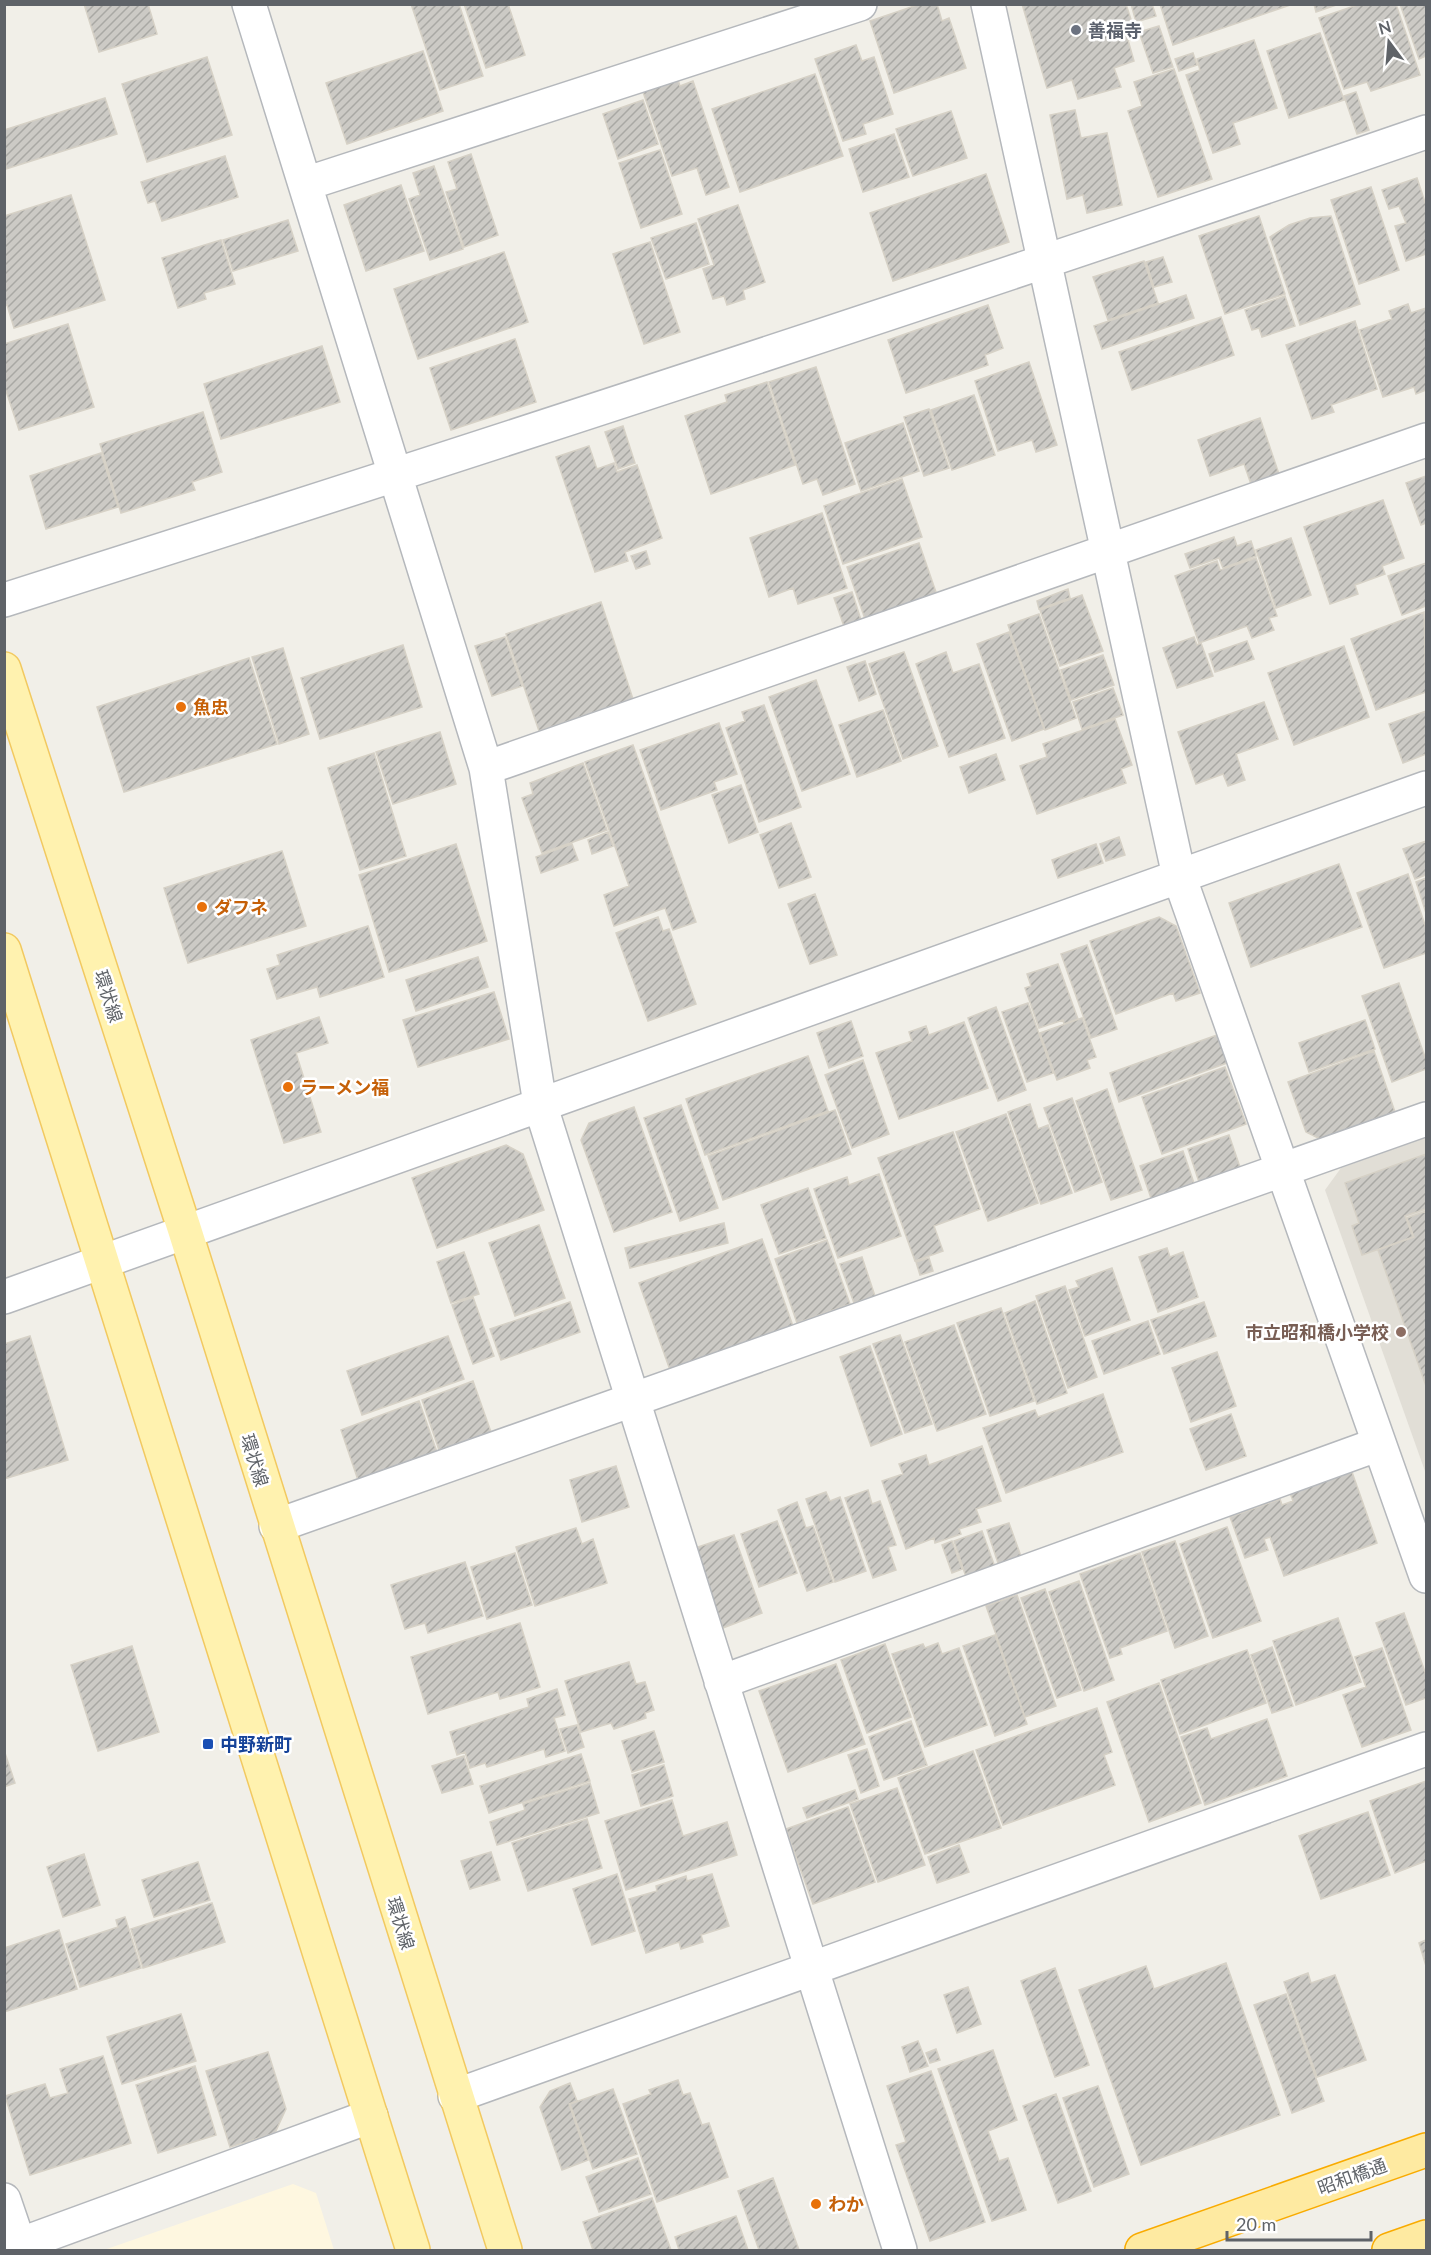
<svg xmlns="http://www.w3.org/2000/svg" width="1431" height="2255" viewBox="0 0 1431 2255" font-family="Lato,'Noto Sans JP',sans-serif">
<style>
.commercial{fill:#fef7e0}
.education{fill:#e1ded6}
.building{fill:url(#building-hatch);stroke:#d6d1c6;stroke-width:1.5}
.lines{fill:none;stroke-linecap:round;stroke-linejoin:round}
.minor-casing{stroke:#b5b8bc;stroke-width:36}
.primary-casing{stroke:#f2c960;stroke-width:36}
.trunk-casing{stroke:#f9ab00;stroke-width:36}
.minor{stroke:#fff;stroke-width:33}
.primary{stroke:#fff2af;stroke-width:33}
.trunk{stroke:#feeaa1;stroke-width:33}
.worship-dot{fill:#6b7280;stroke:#fff;stroke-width:2}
.food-dot{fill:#e8710a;stroke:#fff;stroke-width:2}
.education-dot{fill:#8d6e63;stroke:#fff;stroke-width:2}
.transit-dot{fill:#1a4fb4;stroke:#fff;stroke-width:2}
.labels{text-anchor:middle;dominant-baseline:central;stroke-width:5;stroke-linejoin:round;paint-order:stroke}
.worship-label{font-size:18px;font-weight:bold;fill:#5b616d;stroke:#fff;text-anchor:start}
.food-label{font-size:18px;font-weight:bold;fill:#c56008;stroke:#fff;text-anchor:start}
.street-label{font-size:18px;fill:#5f6368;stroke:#fff}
.education-label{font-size:18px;font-weight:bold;fill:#785e54;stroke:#fff;text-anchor:end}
.transit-label{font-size:18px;font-weight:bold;fill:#164399;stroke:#fff;text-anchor:start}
</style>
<defs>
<pattern id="building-hatch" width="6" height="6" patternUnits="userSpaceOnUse" patternTransform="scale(1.5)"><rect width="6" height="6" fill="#cccac5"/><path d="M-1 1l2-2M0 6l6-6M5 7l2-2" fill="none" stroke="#a9a8a4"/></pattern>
</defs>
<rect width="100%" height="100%" fill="#f1efe8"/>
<path class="commercial" d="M293,2184L316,2193L334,2250H104Z"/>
<path class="education" d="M1426,1137V1474L1325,1190L1341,1168Z"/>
<path class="building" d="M84,4H148L157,34L99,52Z
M411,4H459L483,76L440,90Z
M464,4H508L525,55L486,68Z
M920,4H937L942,21L949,18L966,68L894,93L870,21Z
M1022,4H1126L1137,38L1128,40L1134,61L1114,68L1121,87L1078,99L1072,80L1047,88Z
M1131,4H1152L1156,16L1136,22Z
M1160,4H1293L1173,45Z
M1314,4H1339L1316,12Z
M1360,4H1396L1420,75L1371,91L1367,82L1344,89L1319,18Z
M1400,4H1426V56L1419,59Z
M1159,26L1173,67L1153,73L1139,32Z
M1320,33L1344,100L1289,118L1267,51Z
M1254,40L1277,108L1233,123L1240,144L1213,153L1186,75L1200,70L1197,59Z
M856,45L862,61L874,57L893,114L863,124L866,134L843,141L815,59Z
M423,51L443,111L347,144L326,83Z
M1193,53L1197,65L1179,71L1175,59Z
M207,57L232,135L147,162L122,84Z
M1174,69L1212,179L1158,197L1128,111L1142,106L1134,82Z
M815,74L843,156L740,192L712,109Z
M678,80L680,86L693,81L729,187L706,195L697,168L672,176L643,92Z
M1356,92L1369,130L1357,134L1344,96Z
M105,98L117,134L6,169L4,130Z
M643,100L658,144L618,159L603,114Z
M1075,110L1081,138L1107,133L1122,205L1087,213L1083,195L1067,199L1050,115Z
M951,111L967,158L913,176L896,129Z
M894,134L909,177L863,192L849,149Z
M660,150L682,214L641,228L619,163Z
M471,154L498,235L464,247L446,192L457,189L448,162Z
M225,156L238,197L162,221L155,201L148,203L141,182Z
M434,166L463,249L430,260L409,199L420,195L413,173Z
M986,174L1009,242L893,281L870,213Z
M1417,178L1426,205V254L1406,261L1395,226L1406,223L1399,206L1389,209L1382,190Z
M401,185L424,251L366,271L344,205Z
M1371,187L1399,270L1359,284L1331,200Z
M71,195L105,300L14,328L7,305L4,306V216Z
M738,205L765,282L743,290L745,299L727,305L724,296L713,299L703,269L714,265L698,219Z
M1259,216L1285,294L1225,314L1199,236Z
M1331,216L1360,304L1300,325L1270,237L1289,225L1310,218Z
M288,220L298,251L233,271L223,240Z
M696,223L709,264L666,279L651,238Z
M221,240L235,284L204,293L206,299L178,308L162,258Z
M650,242L680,332L644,344L613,254Z
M504,252L528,322L418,359L394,289Z
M1163,257L1172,282L1154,287L1146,262Z
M1144,261L1158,303L1108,320L1093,277Z
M1186,295L1194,318L1102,349L1094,326Z
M1285,296L1295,326L1262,337L1259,328L1252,330L1245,310Z
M1408,304L1411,313L1426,308V390L1416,394L1414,387L1383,397L1360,330L1392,319L1389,311Z
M988,305L1003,348L985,355L988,365L906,393L888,340Z
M1221,317L1234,355L1132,390L1119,352Z
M1355,321L1377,389L1331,405L1334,412L1312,419L1286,345Z
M68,324L94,407L19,430L4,385V344Z
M515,339L536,402L451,430L430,368Z
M322,346L340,402L221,439L204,384Z
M1029,362L1057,445L1036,452L1032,440L998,451L975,381Z
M816,367L855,484L823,495L817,479L803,484L769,382Z
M767,382L795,465L711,494L685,416L727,402L725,395Z
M974,395L995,455L952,470L931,410Z
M929,409L949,468L924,476L904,417Z
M203,412L222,472L192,482L195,490L121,513L100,444Z
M1260,418L1280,477L1252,487L1244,464L1210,476L1198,440Z
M903,423L919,471L861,491L845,443Z
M623,426L635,463L618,469L605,432Z
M589,446L597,469L614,463L617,472L637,465L662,538L625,552L628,561L595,572L556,457Z
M101,453L118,507L46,529L30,476Z
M1426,476V523L1421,525L1406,483Z
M902,479L922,537L843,564L824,506Z
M1383,500L1404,558L1382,566L1385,574L1355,585L1358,594L1330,604L1304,527Z
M822,513L847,588L798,604L793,588L769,597L750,538Z
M1234,537L1237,546L1251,541L1256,556L1223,568L1219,558L1190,568L1185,554Z
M1291,538L1311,595L1276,608L1256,550Z
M919,543L937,595L865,619L847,567Z
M646,551L650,564L636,569L631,556Z
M1256,558L1277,616L1269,618L1274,630L1252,638L1247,626L1199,643L1175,576L1217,561L1220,570Z
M1426,563V606L1402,615L1388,576Z
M1068,589L1070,598L1039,609L1037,601Z
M852,592L863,626L846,632L834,598Z
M1082,595L1103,651L1060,666L1040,610Z
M601,602L633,699L539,731L506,634Z
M1424,612L1426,692L1376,710L1351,639Z
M1039,614L1076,718L1045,730L1008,625Z
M1009,632L1044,729L1012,741L977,644Z
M505,637L522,686L492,696L475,646Z
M1194,637L1197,645L1201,643L1213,676L1177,688L1163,648Z
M1247,641L1254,659L1215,672L1209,654Z
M403,645L422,707L320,739L301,678Z
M1344,646L1369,717L1294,745L1268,673Z
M283,648L309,734L279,744L252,657Z
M904,652L938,746L903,759L869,664Z
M946,652L953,673L979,664L1005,738L949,757L916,664Z
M1103,655L1114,685L1071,700L1061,670Z
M249,658L277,744L124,792L97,707Z
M865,661L876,694L859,701L847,667Z
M816,680L850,774L802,791L769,697Z
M1113,688L1123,715L1082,729L1073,702Z
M1264,702L1278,739L1236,754L1245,780L1228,786L1223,774L1196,784L1178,732Z
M764,705L801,807L759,822L726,728L745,721L742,712Z
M883,710L901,761L857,777L839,725Z
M1426,711V754L1403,763L1389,724Z
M1115,719L1132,765L1121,769L1126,783L1037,814L1020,766L1047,757L1043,744Z
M719,723L737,774L714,782L717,790L661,810L640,750Z
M440,732L456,784L393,804L376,752Z
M633,745L696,922L673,930L665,908L614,926L604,895L629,886L585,762Z
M374,753L406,856L360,870L328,768Z
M996,754L1005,780L969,793L960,767Z
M583,763L607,830L542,853L522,798L533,794L530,783Z
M741,785L758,832L729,843L712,795Z
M791,823L811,877L779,888L760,835Z
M608,832L613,846L592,854L588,840Z
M1119,837L1125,855L1106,861L1100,844Z
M1426,841V875L1415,879L1403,849Z
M456,844L487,941L389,972L359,875Z
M572,844L578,860L541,873L536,857Z
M1096,844L1103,863L1058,878L1052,860Z
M282,851L306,926L188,963L164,888Z
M1339,864L1362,927L1251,967L1229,903Z
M1408,874L1426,928V953L1384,968L1357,893Z
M1426,878V913L1416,882Z
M815,894L837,955L810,964L788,904Z
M658,917L663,931L669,929L696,1004L648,1021L616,933Z
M1159,917L1176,926L1200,993L1176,1001L1173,993L1116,1014L1090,941Z
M368,926L384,977L320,997L317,987L277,999L267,969L280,965L277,955Z
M1087,945L1117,1029L1091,1038L1061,954Z
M478,957L488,987L416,1011L406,980Z
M1058,964L1078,1019L1064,1024L1063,1020L1039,1028L1025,988L1031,986L1027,974Z
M1399,983L1426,1060V1069L1392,1082L1362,996Z
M494,992L509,1039L418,1067L403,1020Z
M1028,1003L1053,1073L1027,1082L1002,1012Z
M996,1007L1026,1090L998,1101L968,1018Z
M319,1017L328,1043L296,1053L321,1132L284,1143L251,1040Z
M1082,1018L1096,1057L1087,1060L1090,1068L1057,1080L1040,1033Z
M1365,1020L1375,1049L1309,1072L1299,1043Z
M851,1021L863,1056L829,1068L817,1033Z
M964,1022L988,1088L899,1119L876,1053L912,1041L909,1032L926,1026L929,1035Z
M1217,1035L1227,1063L1119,1102L1110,1073Z
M1374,1051L1395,1112L1320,1139L1306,1132L1288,1082Z
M808,1056L828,1111L705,1155L686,1099Z
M863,1060L889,1134L852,1148L825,1075Z
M1225,1067L1246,1124L1162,1154L1142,1097Z
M1107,1089L1142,1190L1111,1200L1076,1101Z
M1072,1098L1102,1182L1075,1192L1044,1108Z
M1030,1104L1038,1129L1048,1125L1072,1193L1041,1204L1008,1112Z
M681,1105L718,1208L680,1221L644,1118Z
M634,1107L672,1212L614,1232L581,1140L589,1123Z
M835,1110L851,1154L723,1200L708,1156Z
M1006,1114L1038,1203L988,1221L956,1132Z
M953,1132L980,1209L934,1226L943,1251L915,1261L878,1158Z
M1229,1135L1241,1170L1200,1185L1188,1149Z
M506,1145L523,1154L544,1210L437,1248L412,1178Z
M1183,1151L1195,1186L1152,1201L1140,1166Z
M1426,1154V1209L1405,1216L1413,1237L1362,1255L1352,1226L1359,1223L1345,1183Z
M879,1174L901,1236L838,1258L814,1189L847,1177L849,1185Z
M808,1188L826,1238L779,1254L761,1205Z
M1426,1211V1386L1378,1250L1414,1237L1407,1218Z
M724,1223L728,1243L630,1268L625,1248Z
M539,1225L565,1298L515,1316L489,1243Z
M762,1239L793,1326L670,1370L639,1283Z
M827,1240L850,1304L797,1323L775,1259Z
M1167,1248L1170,1257L1183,1252L1198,1297L1158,1312L1139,1257Z
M464,1252L479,1294L451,1303L437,1262Z
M862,1257L875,1296L854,1303L840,1264Z
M929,1258L933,1271L920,1275L916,1262Z
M1112,1268L1130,1320L1085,1336L1069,1290L1079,1287L1076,1281Z
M1065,1286L1097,1377L1068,1388L1036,1296Z
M473,1297L494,1356L473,1364L452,1305Z
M1035,1301L1067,1393L1037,1404L1005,1313Z
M570,1302L580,1332L501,1360L490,1329Z
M1204,1302L1216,1336L1164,1354L1151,1320Z
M1001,1308L1034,1401L990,1416L957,1323Z
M1148,1321L1160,1354L1104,1374L1092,1341Z
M954,1325L986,1414L937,1431L905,1342Z
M900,1335L932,1424L905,1433L873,1344Z
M30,1336L68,1460L4,1479V1344Z
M448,1336L464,1379L362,1415L347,1371Z
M870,1346L902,1434L871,1446L840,1357Z
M1217,1352L1236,1406L1191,1422L1172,1368Z
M473,1381L491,1432L439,1450L422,1400Z
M1103,1394L1123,1452L1006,1493L983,1428L1035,1410L1038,1417Z
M419,1401L437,1452L358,1480L341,1430Z
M1231,1414L1246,1456L1206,1470L1190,1429Z
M982,1446L1001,1501L976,1509L981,1522L959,1529L961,1534L935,1543L934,1538L906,1549L882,1481L903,1474L899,1464L926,1455L929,1465Z
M616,1466L629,1507L582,1522L570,1480Z
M1352,1472L1377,1543L1284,1576L1270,1537L1264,1539L1268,1550L1245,1558L1230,1517L1280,1499L1282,1505L1293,1501L1290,1493Z
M868,1490L872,1504L880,1501L896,1545L888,1547L896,1570L873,1578L845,1498Z
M826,1492L830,1501L840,1497L866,1571L835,1582L806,1499Z
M797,1502L806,1528L813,1526L833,1582L807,1591L778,1510Z
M777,1521L797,1573L759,1587L741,1534Z
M1009,1523L1022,1559L999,1566L987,1530Z
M1227,1527L1261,1621L1213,1638L1180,1544Z
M576,1528L582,1544L593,1539L607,1583L535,1606L516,1547Z
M982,1531L995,1567L966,1577L954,1541Z
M734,1535L762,1613L723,1628L695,1548Z
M952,1541L962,1569L952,1573L942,1545Z
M1175,1541L1208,1636L1175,1648L1142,1552Z
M515,1553L532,1605L487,1619L471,1567Z
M1140,1553L1167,1631L1120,1648L1122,1654L1110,1658L1080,1574Z
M465,1562L483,1616L428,1633L425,1623L405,1629L391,1585Z
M1079,1581L1114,1680L1084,1691L1049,1592Z
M1045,1589L1081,1690L1057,1698L1021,1598Z
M1017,1595L1056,1706L1025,1717L986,1606Z
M1404,1613L1426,1675V1698L1406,1705L1376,1623Z
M1338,1618L1361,1682L1296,1705L1273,1641Z
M520,1623L540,1687L500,1699L498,1692L428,1714L411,1657Z
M995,1635L1027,1724L995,1736L963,1646Z
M938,1643L942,1654L959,1648L987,1725L925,1747L892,1654L923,1644L925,1648Z
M885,1644L911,1717L867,1733L841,1660Z
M132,1646L159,1732L98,1751L71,1665Z
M1272,1647L1293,1706L1272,1713L1251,1655Z
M1382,1648L1411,1730L1362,1747L1343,1695L1366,1687L1355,1657Z
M1247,1650L1266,1703L1180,1734L1161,1680Z
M629,1662L636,1684L645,1682L654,1710L645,1713L646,1718L614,1729L611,1723L581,1732L565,1681Z
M836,1664L865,1744L788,1772L759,1691Z
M1159,1683L1201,1803L1149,1822L1107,1702Z
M557,1689L565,1715L554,1718L565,1751L546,1757L544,1749L487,1767L485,1763L470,1768L465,1752L457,1755L450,1732L529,1707L527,1699Z
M1097,1708L1112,1752L1104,1755L1115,1785L1003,1825L976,1750Z
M1267,1719L1287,1776L1205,1805L1181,1737L1207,1728L1211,1739Z
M911,1721L927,1765L884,1780L869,1737Z
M577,1725L584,1747L568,1753L560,1729Z
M654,1731L664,1762L632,1772L622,1741Z
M867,1749L879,1786L861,1793L848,1755Z
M4,1750L15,1783L4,1787Z
M973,1751L1001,1828L925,1854L898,1778Z
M581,1754L590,1781L489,1813L480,1786Z
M464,1756L473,1784L442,1793L432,1766Z
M664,1765L673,1796L641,1806L632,1775Z
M1426,1781V1861L1395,1873L1370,1801Z
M590,1783L599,1813L497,1845L490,1822L525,1810L523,1804Z
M897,1788L925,1865L878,1882L850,1804Z
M855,1790L858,1799L807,1818L803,1808Z
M672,1800L683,1836L727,1822L737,1855L626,1890L605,1821Z
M848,1807L875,1882L813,1904L786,1829Z
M1368,1812L1390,1875L1321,1899L1299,1836Z
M587,1819L602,1868L528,1891L512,1843Z
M959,1845L969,1872L937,1883L928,1857Z
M491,1852L500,1880L470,1889L461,1861Z
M84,1854L100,1905L63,1917L47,1867Z
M198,1862L210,1900L154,1917L142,1880Z
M617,1874L635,1931L592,1945L573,1889Z
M712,1874L729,1926L701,1935L703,1942L681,1949L679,1942L646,1953L629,1899L657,1891L656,1886L686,1876L687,1881Z
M212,1903L225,1942L143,1968L131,1929Z
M125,1917L141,1968L80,1987L66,1944L118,1927L116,1920Z
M59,1930L77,1989L4,2012V1948Z
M1426,1940V1966L1419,1943Z
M1226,1963L1280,2115L1141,2165L1079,1990L1146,1966L1154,1989Z
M1055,1968L1089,2065L1055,2077L1021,1981Z
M1308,1973L1311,1983L1335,1975L1366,2060L1317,2077L1284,1982Z
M968,1987L981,2024L957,2033L944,1995Z
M1286,1994L1324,2101L1292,2113L1254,2005Z
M181,2014L196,2061L122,2084L107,2037Z
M918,2041L928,2066L910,2072L902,2047Z
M936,2049L940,2060L930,2063L926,2053Z
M993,2050L1017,2120L988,2131L999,2161L1008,2158L1026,2210L992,2221L938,2069Z
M268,2052L286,2109L275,2133L230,2147L206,2071Z
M103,2056L131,2143L30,2175L5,2096L45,2084L50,2098L68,2093L60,2069Z
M195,2066L216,2135L158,2153L136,2085Z
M931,2071L985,2222L930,2241L896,2145L906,2142L887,2086Z
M678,2080L683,2095L690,2093L702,2125L709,2123L728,2177L657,2202L623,2104L651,2094L649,2090Z
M570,2083L577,2101L569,2104L588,2160L562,2170L540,2107L550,2091Z
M1098,2086L1129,2174L1094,2187L1063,2098Z
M613,2089L637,2154L593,2169L570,2104Z
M1056,2094L1091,2191L1058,2203L1023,2106Z
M638,2158L651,2194L599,2212L586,2177Z
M773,2178L799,2250H759L738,2191Z
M652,2198L671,2250H593L583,2222Z
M736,2216L748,2250H679L675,2237Z"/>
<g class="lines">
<g class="minor-casing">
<path id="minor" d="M249,4L486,768L540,1104L900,2250
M988,4L1179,876L1426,1576
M305,184L860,4
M4,600C480,449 955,294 1426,132
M486,768L1426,440
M4,1297L1426,788
M276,1526L1426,1119
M721,1682L1379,1444
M455,2096L1426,1749
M4,2200L21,2250
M5,2250L371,2116"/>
</g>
<g class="primary-casing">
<path id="primary" d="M4,669L185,1231L505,2250
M4,950L413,2250"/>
</g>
<g class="trunk-casing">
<path id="trunk" d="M1142,2250L1426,2150
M1389,2250L1426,2237"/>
</g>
<use href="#minor" class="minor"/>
<use href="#primary" class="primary"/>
<use href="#trunk" class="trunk"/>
</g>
<circle class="worship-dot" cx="1076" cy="30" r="6"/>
<g class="food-dot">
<circle cx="181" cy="707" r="6"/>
<circle cx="202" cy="907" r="6"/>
<circle cx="288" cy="1087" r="6"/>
<circle cx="816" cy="2204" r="6"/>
</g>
<circle class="education-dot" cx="1401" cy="1332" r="6"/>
<rect class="transit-dot" x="202" y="1738" width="12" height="12" rx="3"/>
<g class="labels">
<g class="worship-label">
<text x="1088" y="30">善福寺</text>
</g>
<g class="food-label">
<text x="193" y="707">魚忠</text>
<text x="214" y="907">ダフネ</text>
<text x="300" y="1087">ラーメン福</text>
<text x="828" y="2204">わか</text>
</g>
<g class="street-label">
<text transform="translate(109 996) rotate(72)">環状線</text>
<text transform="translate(255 1460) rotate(73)">環状線</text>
<text transform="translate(401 1923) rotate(73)">環状線</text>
<text transform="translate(1352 2176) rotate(-20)">昭和橋通</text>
</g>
<g class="education-label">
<text x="1389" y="1332">市立昭和橋小学校</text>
</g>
<g class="transit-label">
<text x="220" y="1744">中野新町</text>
</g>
</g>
<rect width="1431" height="2255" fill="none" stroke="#5f6368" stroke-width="12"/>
<g transform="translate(1389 42) rotate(344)" stroke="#ffffff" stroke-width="4.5" paint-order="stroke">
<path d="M0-4.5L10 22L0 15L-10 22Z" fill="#5f6368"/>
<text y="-9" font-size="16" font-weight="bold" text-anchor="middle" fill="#5f6368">N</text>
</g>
<path d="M1227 2231v9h144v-9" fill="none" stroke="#5f6368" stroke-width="3"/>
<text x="1236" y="2231" font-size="18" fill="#5f6368" stroke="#ffffff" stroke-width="4.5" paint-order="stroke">20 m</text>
</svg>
